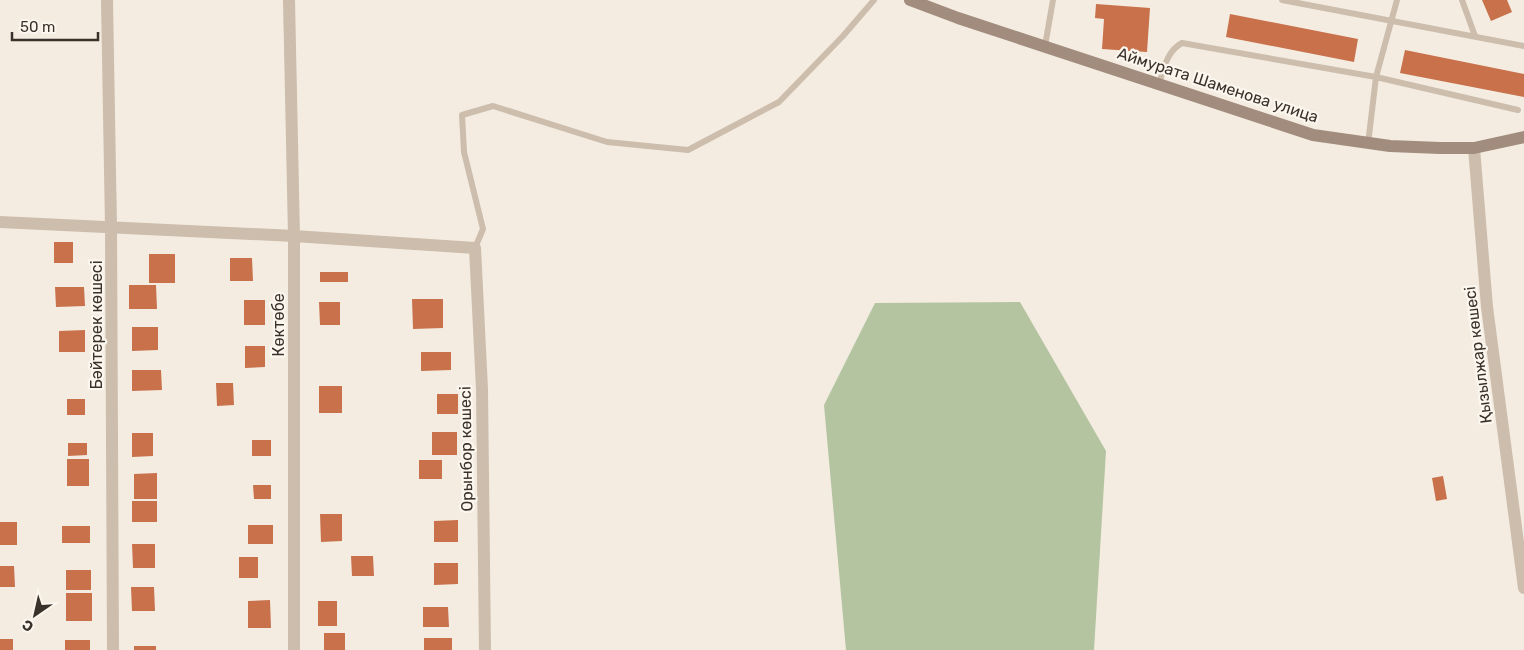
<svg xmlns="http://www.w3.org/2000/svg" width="1524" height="650" viewBox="0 0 1524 650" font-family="Rubik,sans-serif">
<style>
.green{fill:#b5c4a0}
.building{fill:#c8714b}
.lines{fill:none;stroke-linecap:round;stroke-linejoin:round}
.lane{stroke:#cdbdac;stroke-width:6}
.street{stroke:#cdbdac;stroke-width:12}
.secondary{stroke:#a18c7d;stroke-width:12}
.labels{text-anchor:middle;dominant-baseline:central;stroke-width:4.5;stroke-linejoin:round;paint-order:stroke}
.street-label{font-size:16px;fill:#3b312b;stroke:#fbf6ee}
</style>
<rect width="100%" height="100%" fill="#f4ece1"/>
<path class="green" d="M1020,302L1106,451L1094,650H846L824,405L875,303Z"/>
<path class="building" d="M1482,0H1507L1512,12L1491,21Z
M1096,4L1150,8L1147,52L1102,49L1104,19L1095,18Z
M1230,14L1358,39L1354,62L1226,37Z
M1405,50L1524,74V97L1400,73Z
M54,242H73V263H54Z
M149,254H175V283H149Z
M230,258H252L253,281H230Z
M320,272H348V282H320Z
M129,285H156L157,309H129Z
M55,287H84L85,306L56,307Z
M412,299H443V328L413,329Z
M244,300H265V325H244Z
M319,302H340V325H320Z
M132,327H158V350L132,351Z
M85,330V352H59V331Z
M245,346H265V367L245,368Z
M421,352H451V370L421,371Z
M132,370H161L162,390L132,391Z
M216,383H233L234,405L217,406Z
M319,386H342V413H319Z
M437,394H458V414H437Z
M67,399H85V415H67Z
M432,432H457V455H432Z
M132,433H153V456L132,457Z
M252,440H271V456H252Z
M68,443H87V455L68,456Z
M67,459H89V486H67Z
M419,460H442V479H419Z
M157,473V499H134V474Z
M1443,476L1447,499L1436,501L1432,478Z
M253,485H271V499H254Z
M132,501H157V522H132Z
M320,514H342V541L321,542Z
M458,520V542H434V521Z
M0,522H17V545H0Z
M248,525H273V544H248Z
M62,526H90V543H62Z
M132,544H155V568H133Z
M351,556H373L374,576H352Z
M239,557H258V578H239Z
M434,563H458V584L434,585Z
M0,566H14L15,587H0Z
M66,570H91V590H66Z
M131,587H154L155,611H132Z
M66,593H92V621H66Z
M270,600L271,628H248V601Z
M318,601H337V626H318Z
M423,607H448L449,627H423Z
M324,633H345V650H324Z
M424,638H452V650H424Z
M0,639H13V650H0Z
M65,640H90V650H65Z
M134,646H156V650H134Z"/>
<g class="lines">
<path class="lane" d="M1282,0L1524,46
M1462,0L1475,36
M1045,46L1053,0
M1159,84C1164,68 1167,51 1182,43L1376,77L1397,0
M1368,144L1376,77L1518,110
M475,248L483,229L464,152L462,115L493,106L607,142L688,150L779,102L843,36L874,0"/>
<path class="street" d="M107,0L111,227L113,650
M289,0L294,236V650
M1474,148L1487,307L1524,588
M0,222L294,236L475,248L482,389L485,650"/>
<path class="secondary" d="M910,0L958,18L1313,135L1390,146L1440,148H1474L1524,137"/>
</g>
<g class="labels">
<g class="street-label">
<text transform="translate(1218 85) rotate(18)">Аймурата Шаменова улица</text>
<text transform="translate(96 325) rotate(-90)">Бәйтерек көшесі</text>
<text transform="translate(278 325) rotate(-90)">Көктөбе</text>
<text transform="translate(1478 355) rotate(-97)">Қызылжар көшесі</text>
<text transform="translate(466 449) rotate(-91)">Орынбор көшесі</text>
</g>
</g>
<g transform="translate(35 615) rotate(214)" stroke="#fbf6ee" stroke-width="4" paint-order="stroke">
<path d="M0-4L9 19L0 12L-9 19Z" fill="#3b312b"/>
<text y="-8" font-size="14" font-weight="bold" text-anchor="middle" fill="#3b312b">С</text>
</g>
<path d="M12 32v8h86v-8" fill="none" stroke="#3b312b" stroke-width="2.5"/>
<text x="20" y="32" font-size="15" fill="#3b312b" stroke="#fbf6ee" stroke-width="4" paint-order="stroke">50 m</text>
</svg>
